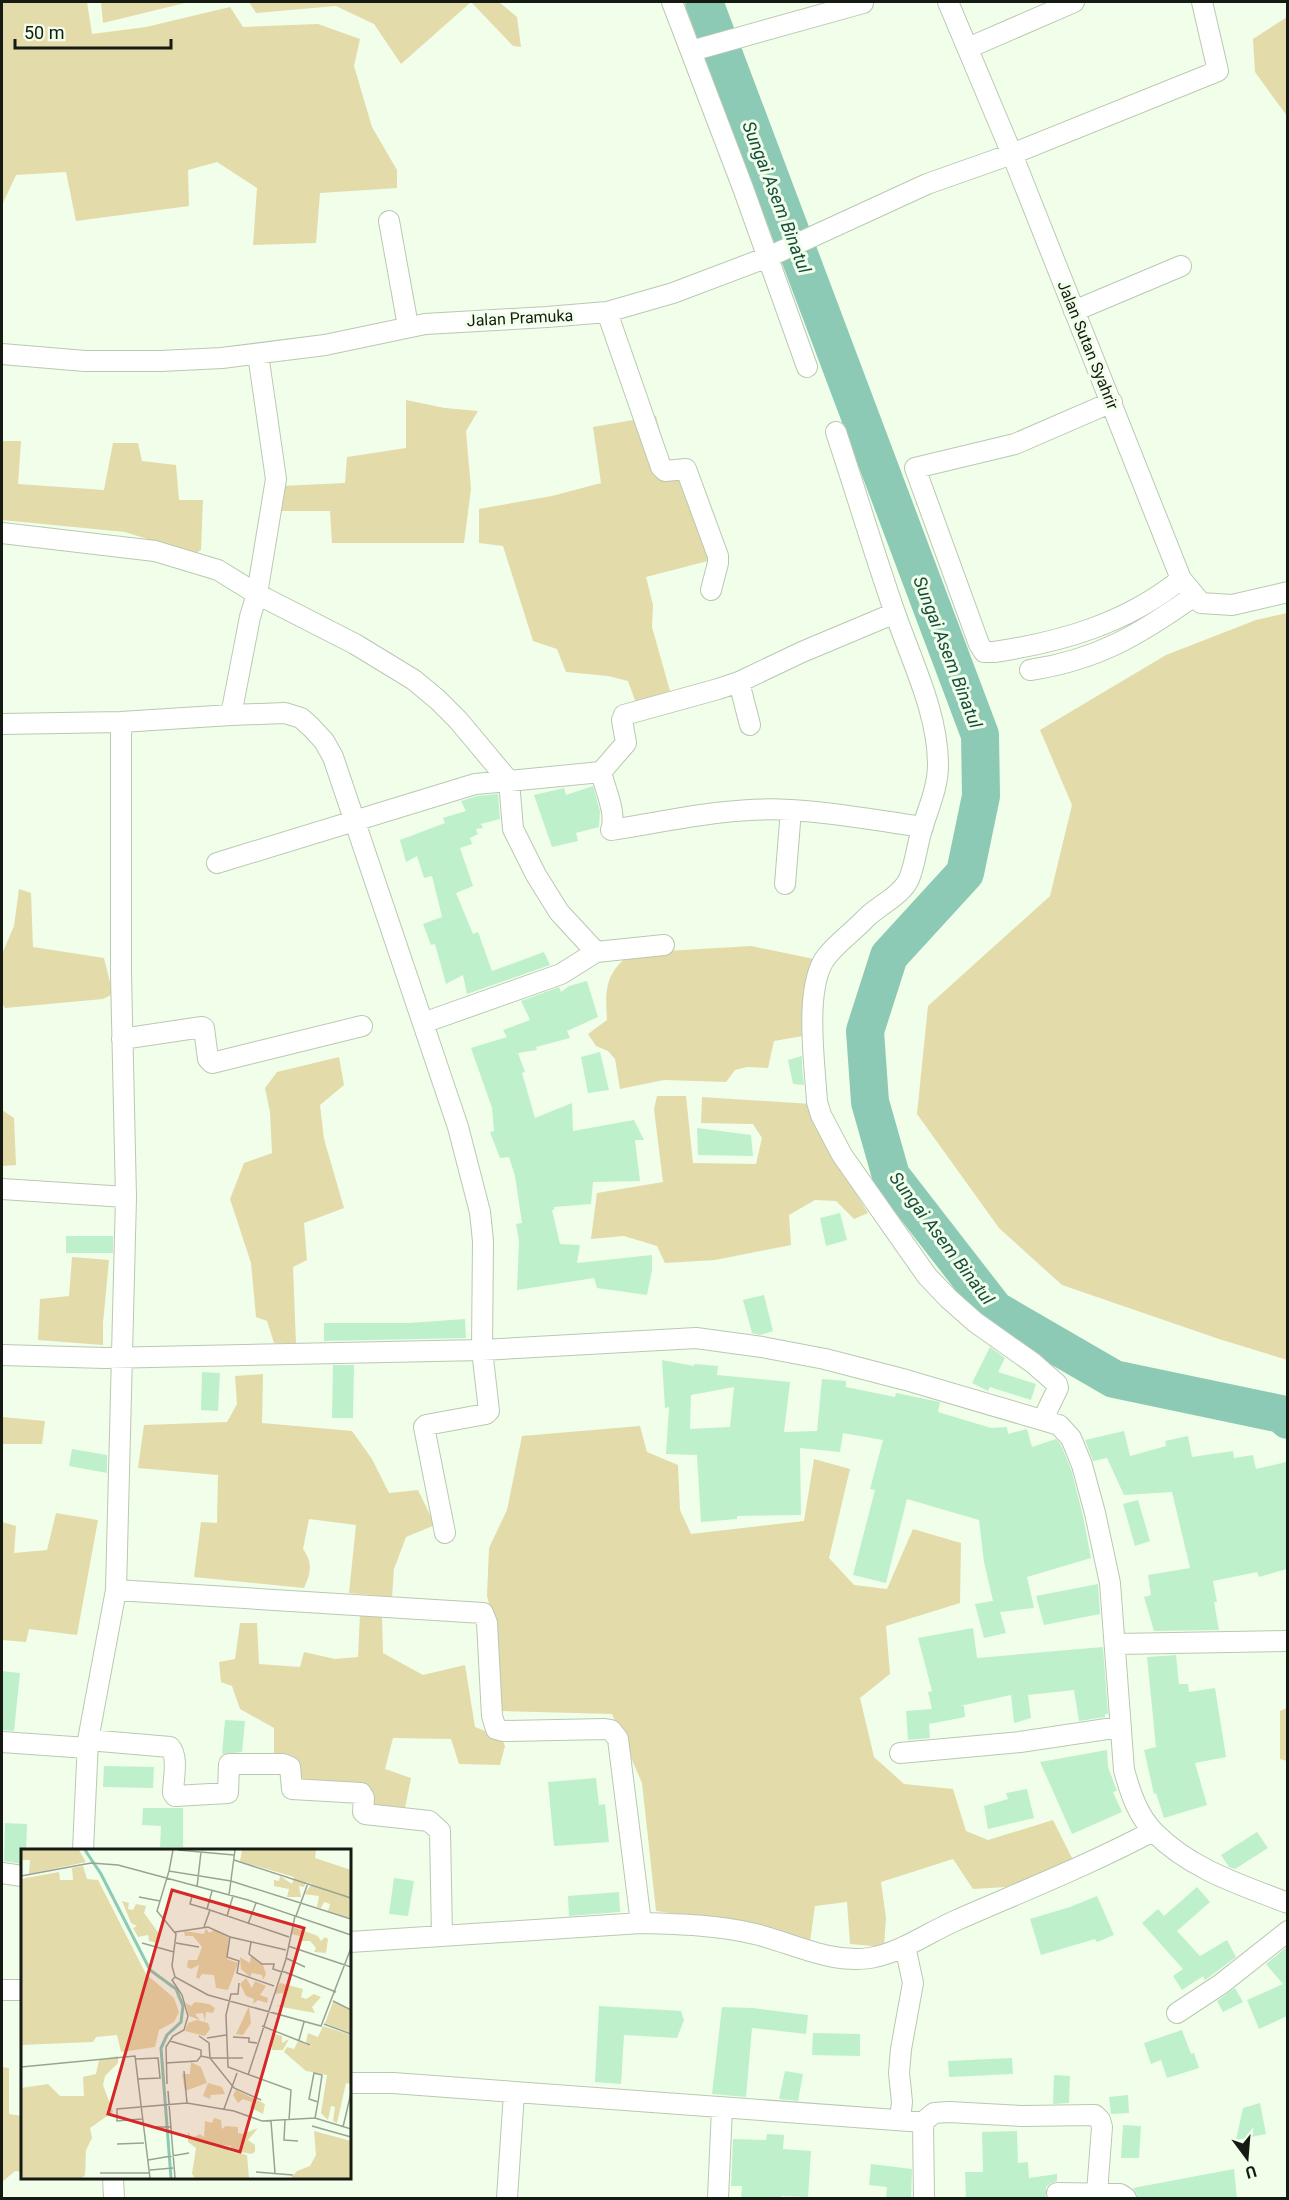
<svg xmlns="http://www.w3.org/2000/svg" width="1289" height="2200" viewBox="0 0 1289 2200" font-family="Roboto,sans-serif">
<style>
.green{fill:#e4dbaa}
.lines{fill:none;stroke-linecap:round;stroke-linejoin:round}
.river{stroke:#8ccab5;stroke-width:38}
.building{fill:#bef0cb;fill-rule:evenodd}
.minor-casing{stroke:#b9c9b1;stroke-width:22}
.minor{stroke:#fff;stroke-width:20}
.labels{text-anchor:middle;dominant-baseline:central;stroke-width:6;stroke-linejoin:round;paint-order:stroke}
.street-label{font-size:16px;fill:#151b12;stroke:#f1feea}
.water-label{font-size:18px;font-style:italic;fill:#174b3d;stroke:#f1feea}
.inset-river{fill:none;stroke:#8ccab5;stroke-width:3}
.inset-road{fill:none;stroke:#99a394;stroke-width:1.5}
.view{fill:#d62828;fill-opacity:0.15;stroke:#d62828;stroke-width:3}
.inset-edge{fill:none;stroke:#151b12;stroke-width:3}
</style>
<rect width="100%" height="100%" fill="#f1feea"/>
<path class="green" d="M2,2H87L92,34L146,27L230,7L243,27L318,24L360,39L354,66L372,127L397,170V188L320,193L316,243L253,245L257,188L217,162L188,170L189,206L76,221L66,172L16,175L2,205Z
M101,2H189L103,23Z
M249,2H499L517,17L521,47L513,46L471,2L401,64L374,24L336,6L256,13Z
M1287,17V116L1255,72L1253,39Z
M406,400L445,408L478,411L466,431L471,489L464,543H332L330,511H276L281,486L345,483L347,457L406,448Z
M656,416L668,462L696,472L727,556L646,577L653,605L652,627L670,691L636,703L628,681L608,676L566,672L557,649L533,641L503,546L479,543V509L552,496L601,483L593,427Z
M2,441H21L18,484L104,490L113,443H138L142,461L176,465L179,500H203L201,550L195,554L125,532L2,520Z
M1287,613H1288L1287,1360L1219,1339L1062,1285L999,1228L917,1114L928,1006L1050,896L1072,805L1040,730L1166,655L1256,620Z
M19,889L31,893L33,947L104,958L113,994L103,999L5,1008L2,1003V954L14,926Z
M751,946L814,959L803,992V1036L774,1041L768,1068L747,1067L735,1070L726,1082L664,1080L620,1089L615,1059L608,1051L596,1046L588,1034L607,1020C605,990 605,971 633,953Z
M339,1057L344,1085L320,1105L324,1139L344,1208L304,1223L307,1260L293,1267L296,1344L274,1343L267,1321L256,1317L251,1263L230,1199L244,1163L272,1153L270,1112L265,1088L277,1072Z
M657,1096H686L693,1163L756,1164L762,1138L753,1124L701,1123L702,1097L812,1104L834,1158L868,1213L854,1219L836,1201L815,1200L789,1215L791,1245L715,1260L665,1263L657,1246L624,1236L591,1239L597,1193L663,1182L654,1109Z
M2,1110L14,1118L16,1165L2,1166Z
M72,1257L109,1260L103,1323V1345L38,1340L40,1299L69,1296Z
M263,1374L262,1423L352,1431L372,1459L389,1493L418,1490L435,1525L406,1537L394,1569L392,1597L349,1593L356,1525L309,1519L303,1549C313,1563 311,1573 304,1588L194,1577L201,1522L217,1523L218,1475L138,1468L144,1425L227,1422L237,1404L235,1376Z
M2,1417L45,1421L42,1444H2Z
M640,1426L647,1452L678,1465L680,1510L691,1534L804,1521L814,1459L850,1469L829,1558L854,1585L887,1589L913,1529L961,1543L960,1603L886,1626L890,1674L860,1698L874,1757L904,1784L953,1789L966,1831L988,1840L1053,1820L1075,1864L1006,1887L973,1889L953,1859L881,1882L886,1918L884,1947L850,1944L847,1902L815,1906L810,1942L701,1917L656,1911L642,1783L612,1714L501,1711L494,1624L487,1596L489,1548L507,1510L522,1436Z
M56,1513L98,1520L77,1635L29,1629L26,1642L2,1640V1522L16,1526L14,1553L47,1550Z
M360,1613L382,1615L383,1653L423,1675L465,1665L475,1727L501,1737L505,1746L500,1765L459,1764L451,1739L393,1738L385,1769L411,1778L404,1813L367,1808L365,1790L299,1783L274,1757V1728L240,1709L232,1686L221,1682L219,1662L235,1659L240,1623H257L259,1664L300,1667L304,1652L335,1659L358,1657Z
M1287,1708V1761L1280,1759V1711Z
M2,2067L9,2068V2114L22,2116V2172L15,2171L2,2182Z"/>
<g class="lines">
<path class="river" d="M704,2L980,735L981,796L965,873L889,956L865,1031L870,1102L891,1176L995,1310L1114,1379L1281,1414L1288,1420"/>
</g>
<path class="building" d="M593,786L600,811L599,827L576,833L578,841L552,847L534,795L564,788L566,795Z
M498,794L500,819L481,824L483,828L476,829L478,834L470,838L472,844L460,848L473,886L456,893L473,934L478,932L492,971L544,952L550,965L467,994L463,975L446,984L435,944L431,945L423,924L442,917L432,876L424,878L417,856L406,862L400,840L445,823L443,818L466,811L461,801L477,796Z
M587,981L598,1017L567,1031L570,1038L536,1047L537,1050L518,1053L525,1072L522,1073L535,1118L572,1103L573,1131L634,1120L644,1140H635L640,1181L593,1182L591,1204L554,1207V1210H552L560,1244L580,1245L577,1263L652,1255V1270L647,1295L597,1288L594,1278L517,1290L519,1241L516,1224L522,1223L515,1176L509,1157L500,1158L490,1132L494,1131L492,1108L471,1048L507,1037L503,1030L530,1020L521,1001L559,987L561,992L569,986Z
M600,1052L609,1090L588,1093L581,1057Z
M802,1056V1068L804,1085L793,1084L788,1060Z
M697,1128L751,1135L753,1156L698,1155Z
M840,1213L847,1240L826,1246L820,1218Z
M66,1236H113V1253H66Z
M764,1295L773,1331L760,1335L752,1333L743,1300Z
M465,1319L466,1338L324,1341V1323H409Z
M990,1347L1005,1358L998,1372L1036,1384L1031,1400L990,1387L988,1391L972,1383Z
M662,1360L694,1366V1364L718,1366L717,1375L790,1382L784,1432L817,1431L822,1379L846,1381V1387L895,1397L896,1393L940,1402L938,1412L991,1428L1007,1427L1008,1434L1027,1429L1032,1447L1056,1439L1061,1445L1071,1469L1083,1516L1091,1558L1027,1577L1034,1608L1000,1612L1006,1633L984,1638L975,1604L993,1601L984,1562L979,1520L907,1499L886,1583L853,1575L875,1490L870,1489L883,1440L843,1433L840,1452L800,1448L801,1515L737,1516V1519L701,1522L697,1455L666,1454L669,1407L665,1408ZM734,1387L730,1427L690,1429L691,1395Z
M333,1365H354L353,1418H332Z
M202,1372L220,1373L218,1411L201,1410Z
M1124,1431L1130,1456L1166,1446L1165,1441L1188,1436L1192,1457L1233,1451L1234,1458L1253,1455L1256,1469L1286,1462L1287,1471V1569L1259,1577L1257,1572L1213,1581L1217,1602H1214L1219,1630L1154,1631L1144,1597L1151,1595L1148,1575L1190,1568L1172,1492L1124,1495L1107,1458L1093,1461L1085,1440Z
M72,1449L107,1455V1473L69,1466Z
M1138,1500L1150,1541L1135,1546L1123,1504Z
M1098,1584L1100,1614L1044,1625L1036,1596Z
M973,1628L977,1658L1103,1647L1108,1714H1105V1717L1079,1721L1074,1690L1028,1695L1031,1718L1014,1723L1011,1695L960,1706H964L965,1717L929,1724L930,1738L908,1740L906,1711L932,1709L928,1692L932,1691L918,1638Z
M1176,1655L1179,1684H1188L1189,1692L1215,1688L1226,1757L1195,1763L1207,1805L1164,1818L1156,1793L1154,1794L1144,1750L1156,1747L1147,1657Z
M2,1671L20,1673L14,1731L2,1730Z
M225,1720L245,1721L242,1752L222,1754Z
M1107,1750L1108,1767L1117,1791L1113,1792L1122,1812L1072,1834L1040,1762Z
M104,1766L154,1767L153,1788L103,1787Z
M596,1778L599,1805L605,1804L609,1842L554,1846L548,1782Z
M1027,1789L1034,1818L988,1829L984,1806L1008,1799L1006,1793Z
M143,1808H183V1847H160L161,1826L142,1825Z
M5,1823L27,1824L26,1851H22V1864L4,1861Z
M1257,1832L1268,1848L1235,1869L1229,1867L1221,1855Z
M394,1878L414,1881L408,1916L389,1914Z
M1197,1887L1210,1902L1177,1931L1200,1956L1227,1940L1236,1957L1205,1980L1203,1976L1182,1990L1173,1976L1183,1969L1142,1923L1158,1909L1164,1916Z
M619,1892L620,1912L569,1916L568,1896Z
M1097,1896L1114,1935L1097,1942L1095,1939L1041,1955L1030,1919L1070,1907Z
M1287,1947V2016L1259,2029L1247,2000L1283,1984L1266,1964Z
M1235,1988L1243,2002L1223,2012L1217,2001Z
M599,2006L681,2011L684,2020L677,2038L624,2035L621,2084L595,2082Z
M722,2007L753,2008L808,2015L806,2034L752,2028L746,2097L712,2094Z
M1182,2030L1191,2054L1194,2053L1199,2068L1167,2078L1161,2060L1151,2064L1144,2043Z
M813,2033L860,2034V2056L812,2055Z
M1012,2058L1013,2074L949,2077L948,2061Z
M785,2071L803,2074L798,2101L779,2099Z
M1054,2075L1070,2076L1069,2103L1053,2104Z
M1128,2095L1129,2113L1111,2114L1109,2097Z
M1260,2103L1266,2134L1236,2140L1243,2108Z
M1123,2125L1141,2126L1139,2158H1121Z
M1017,2131L1018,2163L1028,2162L1029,2178L1057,2174V2181L1051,2183L1046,2187V2199H966L965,2172H983L982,2132Z
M767,2134L784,2135L783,2149L811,2151L808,2197L781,2196V2199H741L742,2186H731L733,2139L766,2140Z
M871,2164L912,2169L911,2199H886L887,2187L869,2185Z
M1234,2169L1237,2199H1138L1136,2192L1133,2188Z"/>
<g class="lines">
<g class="minor-casing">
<path id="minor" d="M672,2L743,188L807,367
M948,2L1012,154L1181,579L1201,603L1232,605L1288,592
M968,48L1074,2
M691,51L863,3
M389,221L408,326
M1074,311L1181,266
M607,312L661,467L665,471L686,469L718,556V563L711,590
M2,354L85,361H160L222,358L325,345L425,324L547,317L607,312L673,293L768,257L927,184L1012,154L1218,71L1202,2
M1112,402L1015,444L915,468L979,644L984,652H994C1062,642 1127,623 1181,579
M836,432C856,492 874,553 895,613C912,662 938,713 938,765C938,787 929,806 923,826C917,843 916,862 909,879C901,896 879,905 866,918C854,931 838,942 827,956C803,985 815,1065 817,1102L821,1115L842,1155L927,1276L948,1298L975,1322L1033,1363L1057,1384L1058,1388L1043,1419
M2,533L155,551L218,570L257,594L355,644L414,680L438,700L458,720L509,781L601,772L626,743L622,720L624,715L718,689L739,682L802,652L895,613
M1030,670C1097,660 1139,635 1194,596
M739,682L750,725
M231,715L250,617L257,594L276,479L258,354
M2,724L121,722L231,715L285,713L301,718L311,727L324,741L333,757L458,1127L480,1212L483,1241L482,1350L489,1411L486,1414L426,1425L424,1427L445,1533
M601,772C605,789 617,814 611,830C669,821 730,806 790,810C834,812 879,821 923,827
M217,863L475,784L509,781L513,829L536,875L559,912L596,952L664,945
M785,884L791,810
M423,1023L561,974L596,952
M122,1039L202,1027L204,1028L208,1059L212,1063L362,1026
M2,1189L126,1197
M2,1355L105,1358L482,1350L696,1338L762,1347L825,1359L906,1380L1059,1425L1071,1438L1082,1465L1095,1513L1110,1583L1124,1770C1130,1792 1138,1816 1154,1832C1190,1869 1241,1885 1288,1903
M116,1590L483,1613L487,1623L492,1716L496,1729L503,1731L605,1729L611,1730L618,1739L641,1923L350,1942
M1116,1644L1288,1641
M88,1740L170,1747C179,1757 173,1780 173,1793L175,1796L228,1793L229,1764H283L290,1767L292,1789L361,1793L364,1798L363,1812L365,1814L429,1821L440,1831L442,1936
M2,1742L87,1748
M900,1753L1020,1742L1120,1727
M83,1850L88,1740L116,1590L126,1197L121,974V722
M2,1873L22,1876
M641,1923C679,1924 718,1925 755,1934C792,1943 831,1964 870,1958C901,1953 929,1932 957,1920C1023,1891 1089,1865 1153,1831
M2,1990H22
M1177,2013L1221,1984L1288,1931
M350,2083H393L923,2122L924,2198
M900,2120L902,2102L899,2073L901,2049L913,1983L905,1946
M923,2122L934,2113L949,2112L1022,2116L1095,2115L1100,2120L1102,2127L1097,2193
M113,2178L114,2198
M1057,2193L1120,2194L1126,2198
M507,2198L514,2093
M718,2198L722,2108"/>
</g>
<use href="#minor" class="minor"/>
</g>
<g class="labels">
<g class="street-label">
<text transform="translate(520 318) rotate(-3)">Jalan Pramuka</text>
<text transform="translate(1088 345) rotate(68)">Jalan Sutan Syahrir</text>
</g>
<g class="water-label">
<text transform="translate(777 197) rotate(69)">Sungai Asem Binatul</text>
<text transform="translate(948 652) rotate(69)">Sungai Asem Binatul</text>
<text transform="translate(942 1238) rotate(53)">Sungai Asem Binatul</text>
</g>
</g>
<g transform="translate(21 1849)">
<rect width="330" height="330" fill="#f1feea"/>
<path d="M0,1H58L65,13L8,25L9,11H0ZM221,1H295L294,9L330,21V69L307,62L309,55L303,53L300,59L296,58L298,47L283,45L291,35L285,33L283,38L278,37L280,48H266L268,40L253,37V31L258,32L259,27L271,35L273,28L219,12ZM62,17L66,30L77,31L125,125L153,149L158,163L153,173L138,181L134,198L100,203L96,186L75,188L72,193L0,196V30L38,23L39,31H52L51,19ZM101,52L108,54L107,60L112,61L115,55L125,57L123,64L139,86L136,94L128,92L127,86L117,88L112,79L116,77L110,74ZM272,78L297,87L300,92L304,88L307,90L305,104L293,103L295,99L289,92H278L279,87L270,85ZM185,79L188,84L193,81L208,89L206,110L217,114L207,141L195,139L193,126L181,125L178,130L175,128L178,116L170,120L166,118L167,111H176L181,98L172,87H164L163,82L183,85ZM230,106L242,116L245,125L242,131L241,126L231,124L229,128L220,120L219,108L229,114ZM225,129L231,139L234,132L245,137L239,146L247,149L246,154L237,151L232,155L233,150L225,147L219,135ZM259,134L282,140L280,148L285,150L293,145L300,148L291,158L294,164L255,157L262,156L265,149L262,144L253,145ZM174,153L188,155L194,159L192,164L185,163L184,172L182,164L174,165L179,171L168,167L165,154L170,157ZM312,153L330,162V184L304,174ZM228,157L230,174L222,186L215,185ZM176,171L187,174L189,180L184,187L164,182L167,174ZM302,177L330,186V235L325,234L316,274L312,272L314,258L310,257L307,271L300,264L306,226L285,222L263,203L266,198L273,200L277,192L291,198L285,193L287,184L297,188ZM251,184L261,187V194L268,190L262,201H251ZM97,207V214L84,227L82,236L92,263L69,279L71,289L65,301L64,326L61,329H0V239L27,235L39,247H63L62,228L75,225L78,211ZM170,213L180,218L186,234L164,242L161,225H169ZM187,234L201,238L204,245L190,246L189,250L182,247ZM215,241L244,255L242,265L229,258L231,253L222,250L217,254L212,246ZM193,269L200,271L201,280L205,277L217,278V284L222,285L237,279L227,291L234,296V303L230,305L210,301V297L195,296L183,289L184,272L191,274ZM293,282L330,292V329H270L276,322L289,317L295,306ZM167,283L171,289L179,285L194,297L209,298L208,302L226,306L228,329H174L171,325L175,299L167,293Z" fill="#e4dbaa"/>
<path class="inset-river" d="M64,1L80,25L129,121L155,140L162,157L160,173L146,186L140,199L150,329"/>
<path class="inset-road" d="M157,1L213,6M213,11L330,49M148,22L152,1M0,27L70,14L97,16L227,51L330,86M176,38L180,3M191,42L186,60L268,88M208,46L214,1M171,47L169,55L186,60M118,48L139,52M206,67L212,47M275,67L287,34M330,70L210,32L148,22L136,62L155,85L151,117L154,128L187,146L300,177L330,99M227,75L235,54M183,78L189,61M154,83L187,78L209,88M230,93L228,105L241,115H253L252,120L261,123M121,94L153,103M155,94L178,98M267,97L330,118M265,109L284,118M261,122L315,143M218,134L217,145H210L205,166L207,218L270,241L268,271M253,137L216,124L218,112L206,108L209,88L265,101M312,152L330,161M303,175L330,185M241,177L289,196M178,187L188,194L189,209H222M212,188L228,189V193L236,194M186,189L205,186M278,191L283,173M149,192L180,201V207M115,210L137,209L139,229L117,230M145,214L176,212L180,207L189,209L213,239L240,251M0,218L114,207L129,329M163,222L166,254M227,226L265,110L274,67M146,235L145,198L152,187L163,181L167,167L161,146L151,131L154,128M147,242L154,329M203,260L216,224M294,269L297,253L301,226L293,224L288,250L297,253M121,270L96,272V260L166,254L213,262L241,272L294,269L330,280M264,271L263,291L277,292M250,272L254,324M291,277L330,288M131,278H150M322,278L330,244M96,295L123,294M127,311L168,304M129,321L152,319M235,323L272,326M79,324H129"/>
<path class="view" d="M151,41L283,79L219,303L87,265Z"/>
<rect width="330" height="330" class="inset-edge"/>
</g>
<rect width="1289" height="2200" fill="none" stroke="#151b12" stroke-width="6"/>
<g transform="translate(1247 2158) rotate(164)" stroke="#f1feea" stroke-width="4.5" paint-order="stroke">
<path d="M0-4.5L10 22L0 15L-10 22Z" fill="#151b12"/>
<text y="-9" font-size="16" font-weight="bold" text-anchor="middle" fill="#151b12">U</text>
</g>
<path d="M15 39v9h156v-9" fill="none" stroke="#151b12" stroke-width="3"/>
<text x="24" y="39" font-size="18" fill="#151b12" stroke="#f1feea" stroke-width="4.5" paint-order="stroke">50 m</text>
</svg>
